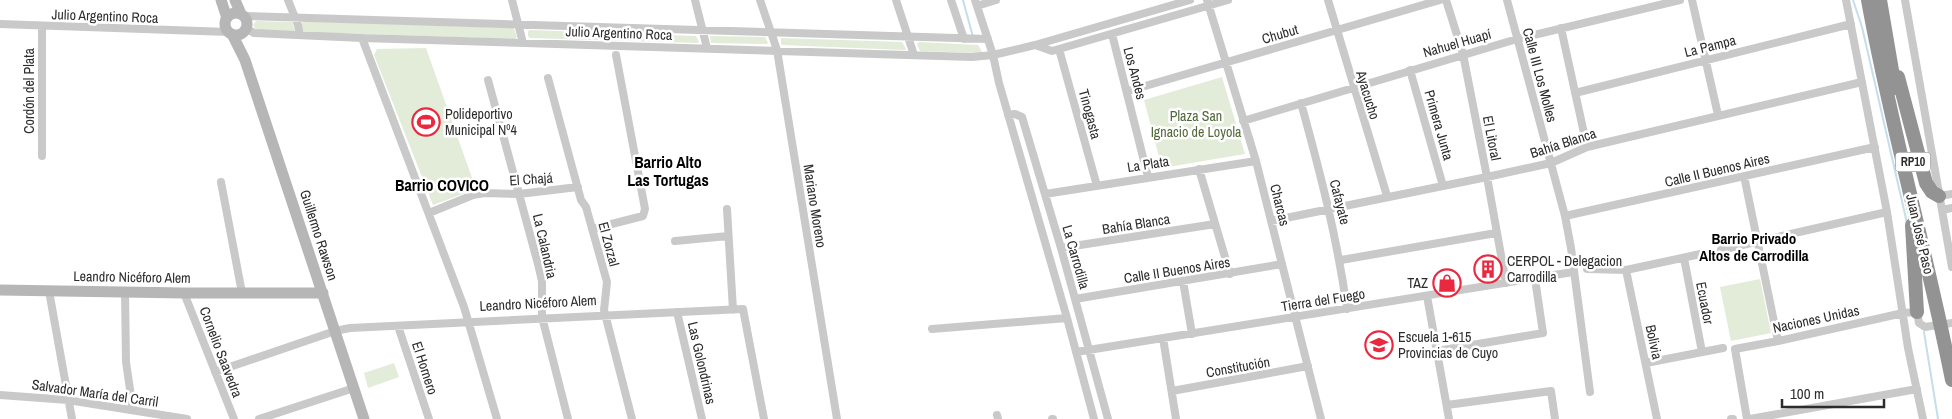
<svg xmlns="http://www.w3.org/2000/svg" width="1952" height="419" viewBox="0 0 1952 419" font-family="'Archivo Narrow',sans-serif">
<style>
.green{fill:#e3ebd9}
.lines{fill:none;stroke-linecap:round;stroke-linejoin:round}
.stream{stroke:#c4deeb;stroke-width:2}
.street{stroke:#c9c9c9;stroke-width:8}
.secondary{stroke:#b6b6b6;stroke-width:11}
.highway{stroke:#939393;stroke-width:14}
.labels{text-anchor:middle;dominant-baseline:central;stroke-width:5;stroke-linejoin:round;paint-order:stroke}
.shield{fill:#fff;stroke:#6b6b6b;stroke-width:1}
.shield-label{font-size:12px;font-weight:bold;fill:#2c2c2c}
.street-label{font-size:14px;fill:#2c2c2c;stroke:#fff}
.poi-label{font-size:14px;fill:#2c2c2c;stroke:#fff;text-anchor:start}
.park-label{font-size:14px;fill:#516839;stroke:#fff}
.neighbourhood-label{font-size:15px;font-weight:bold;fill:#000;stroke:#fff}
.quarter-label{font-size:16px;font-weight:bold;fill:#000;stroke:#fff}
</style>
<rect width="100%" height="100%" fill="#fff"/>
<path class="green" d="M256,21L292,22L295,30L293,31L256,30L253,25Z
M304,21L513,28L515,31L517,37L515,39L304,32L302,29V23Z
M530,30L696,36L699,42L698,43L530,38L528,36V31Z
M710,36L765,37L768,43L767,44L711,43Z
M781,38L902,42L906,49L905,50L782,45L781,44Z
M919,42L978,45L982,52L980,53L920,51L917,44Z
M426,48L476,189L433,205L374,55L377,49Z
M1222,77L1245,154L1162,168L1144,100Z
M1760,279L1771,333L1731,341L1720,287Z
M394,363L399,377L368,388L364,373Z"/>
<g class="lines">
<path class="stream" d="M963,0L973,37
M1853,0L1862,27L1907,223
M1924,332L1938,419"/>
<path class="street" d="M288,0L298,25L300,35
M512,0L523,43
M695,0L707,48
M760,0L777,50L837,419
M896,0L914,55
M951,0L964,39
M975,0L993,55L999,83L1067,318L1094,419
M1207,0L1256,161L1321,419
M1328,0L1387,196
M1446,0L1463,54L1487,177L1506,283
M1507,0L1565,216L1571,248L1590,392
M1692,0L1718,115
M1846,0L1887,212L1908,348L1923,419
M1905,0L1952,267
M977,6L996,0
M244,16L988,39
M0,24L229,32
M246,28L254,33L362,38L972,57L993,55L1035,45L1190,0
M1561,28L1587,147
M1112,34L1148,177
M362,38L464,307L497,419
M1035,45L1052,51L1228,0
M1059,49L1097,186
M1410,70L1443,186
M548,78L581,200L586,207L607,282L604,310L632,419
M488,80L538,264L542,281V317L568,419
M1128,91L1440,0
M1575,93L1851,24
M1301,103C1320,172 1337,237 1347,309
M1008,115L1015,114L1022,117L1061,248L1108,419
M1243,121L1517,39L1680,0
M42,156V26
M1199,169L1230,274
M1744,176L1778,341
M221,182L242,293
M1045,194L1256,161
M1939,196L1952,194
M727,209L733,310
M1942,210L1952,208
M429,213L473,195L484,193L519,194L578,187
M1565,216L1875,147
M1271,221L1487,177L1551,163L1587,147L1862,82
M592,229L643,216L645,209L616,55
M675,241L728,236
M1061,248L1215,224
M1721,250L1887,212
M1684,258L1702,352
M1341,260L1496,233
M1587,269L1626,270L1705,253
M1626,270L1657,419
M1183,281L1192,334
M49,291L72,419
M125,292L126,362L133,410
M184,293L234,419
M1427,296L1449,419
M1075,299L1282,264
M677,312L702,419
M398,326L429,419
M932,329L1067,318
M1163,338L1176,419
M1437,351L1543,333L1535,279
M1076,352L1573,272
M1646,363L1723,348
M215,372L335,331L350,328L743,309L764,419
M1172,391L1308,366
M0,395L68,400L187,419
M1447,405L1551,391L1555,419
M997,415L998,419
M259,419L354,388
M1052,419H1053
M1731,419H1733
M1747,419L1735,349L1778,341L1903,313L1917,312L1919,323L1925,327L1952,323
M1750,419L1917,389"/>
<path class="secondary" d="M221,0L227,18
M235,0L241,14
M225 24a11 11 0 1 1 22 0a11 11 0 1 1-22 0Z
M232,34L245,60L364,419
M0,290L184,293H323"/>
<path class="highway" d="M1868,0C1891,128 1927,253 1952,380
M1880,0L1895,88
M1898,77L1926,183L1932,192L1939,196
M1912,225L1917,312"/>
</g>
<defs>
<g id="stadium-ring" transform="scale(1.4375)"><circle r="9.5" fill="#fff" stroke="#e9293f" stroke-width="1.5"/><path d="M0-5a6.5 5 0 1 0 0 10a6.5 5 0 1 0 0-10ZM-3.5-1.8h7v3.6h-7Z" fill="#e9293f"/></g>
<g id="building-ring" transform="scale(1.4375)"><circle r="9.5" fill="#fff" stroke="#e9293f" stroke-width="1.5"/><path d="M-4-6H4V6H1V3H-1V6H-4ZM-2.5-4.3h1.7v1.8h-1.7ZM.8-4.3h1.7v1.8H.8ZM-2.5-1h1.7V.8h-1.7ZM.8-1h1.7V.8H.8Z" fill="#e9293f"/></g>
<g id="shop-ring" transform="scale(1.4375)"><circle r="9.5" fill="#fff" stroke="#e9293f" stroke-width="1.5"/><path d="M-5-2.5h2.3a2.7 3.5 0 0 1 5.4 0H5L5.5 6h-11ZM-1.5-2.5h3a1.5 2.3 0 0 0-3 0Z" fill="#e9293f"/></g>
<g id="school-ring" transform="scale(1.4375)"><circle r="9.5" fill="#fff" stroke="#e9293f" stroke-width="1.5"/><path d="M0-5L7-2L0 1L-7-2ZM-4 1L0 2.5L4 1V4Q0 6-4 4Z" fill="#e9293f"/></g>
</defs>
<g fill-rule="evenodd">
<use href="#stadium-ring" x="426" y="122"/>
<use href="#building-ring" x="1488" y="269"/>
<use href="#shop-ring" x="1447" y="283"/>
<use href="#school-ring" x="1379" y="345"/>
</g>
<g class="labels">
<rect class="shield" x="1895.5" y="152.5" width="35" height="19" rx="4"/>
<g class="shield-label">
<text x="1913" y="162">RP10</text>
</g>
<g class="street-label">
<text transform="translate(105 16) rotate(2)">Julio Argentino Roca</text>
<text transform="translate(619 33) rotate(2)">Julio Argentino Roca</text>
<text transform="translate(1280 34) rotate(-16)">Chubut</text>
<text transform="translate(1457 43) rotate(-16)">Nahuel Huapí</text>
<text transform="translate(1710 46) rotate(-14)">La Pampa</text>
<text transform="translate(1135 73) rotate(75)">Los Andes</text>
<text transform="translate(1540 75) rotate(75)">Calle III Los Molles</text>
<text transform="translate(29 91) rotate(-90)">Cordón del Plata</text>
<text transform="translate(1368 95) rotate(73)">Ayacucho</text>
<text transform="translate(1090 114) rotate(75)">Tinogasta</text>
<text transform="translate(1439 125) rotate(74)">Primera Junta</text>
<text transform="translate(1492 138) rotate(79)">El Litoral</text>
<text transform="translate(1563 143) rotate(-18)">Bahía Blanca</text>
<text transform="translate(1148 164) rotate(-9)">La Plata</text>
<text transform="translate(1717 170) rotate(-13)">Calle II Buenos Aires</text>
<text transform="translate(531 179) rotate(-4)">El Chajá</text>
<text transform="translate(1340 202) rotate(76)">Cafayate</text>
<text transform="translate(1280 205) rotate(76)">Charcas</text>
<text transform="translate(815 206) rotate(81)">Mariano Moreno</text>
<text transform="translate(1136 224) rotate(-9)">Bahía Blanca</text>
<text transform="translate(1920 234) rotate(77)">Juan José Paso</text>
<text transform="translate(319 235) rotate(72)">Guillermo Rawson</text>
<text transform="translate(609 244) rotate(75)">El Zorzal</text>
<text transform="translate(545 246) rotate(77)">La Calandria</text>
<text transform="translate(1076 257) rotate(74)">La Carrodilla</text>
<text transform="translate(1177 270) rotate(-9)">Calle II Buenos Aires</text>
<text transform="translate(132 277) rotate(1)">Leandro Nicéforo Alem</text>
<text transform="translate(1323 300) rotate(-9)">Tierra del Fuego</text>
<text transform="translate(538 303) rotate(-3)">Leandro Nicéforo Alem</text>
<text transform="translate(1705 303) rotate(79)">Ecuador</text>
<text transform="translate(1816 319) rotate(-12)">Naciones Unidas</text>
<text transform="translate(1654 342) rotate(78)">Bolivia</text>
<text transform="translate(221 352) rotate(69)">Cornelio Saavedra</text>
<text transform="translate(702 363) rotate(77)">Las Golondrinas</text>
<text transform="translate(1238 367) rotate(-10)">Constitución</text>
<text transform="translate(425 368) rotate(72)">El Hornero</text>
<text transform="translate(95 393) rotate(8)">Salvador María del Carril</text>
</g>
<g class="poi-label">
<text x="445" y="114">Polideportivo<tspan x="445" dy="16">Municipal Nº4</tspan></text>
<text x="1507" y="261">CERPOL - Delegacion<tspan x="1507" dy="16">Carrodilla</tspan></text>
<text x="1428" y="283" text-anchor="end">TAZ</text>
<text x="1398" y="337">Escuela 1-615<tspan x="1398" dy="16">Provincias de Cuyo</tspan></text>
</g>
<g class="park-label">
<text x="1196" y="116">Plaza San<tspan x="1196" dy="16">Ignacio de Loyola</tspan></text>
</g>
<g class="neighbourhood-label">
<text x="1754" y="238">Barrio Privado<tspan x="1754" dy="17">Altos de Carrodilla</tspan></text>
</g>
<g class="quarter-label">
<text x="668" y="162">Barrio Alto<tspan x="668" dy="18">Las Tortugas</tspan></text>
<text x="442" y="185">Barrio COVICO</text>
</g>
</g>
<path d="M1782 399v8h102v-8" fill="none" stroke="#2c2c2c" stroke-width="2.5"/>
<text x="1790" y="399" font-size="15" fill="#2c2c2c" stroke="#ffffff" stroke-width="4" paint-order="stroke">100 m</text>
</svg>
